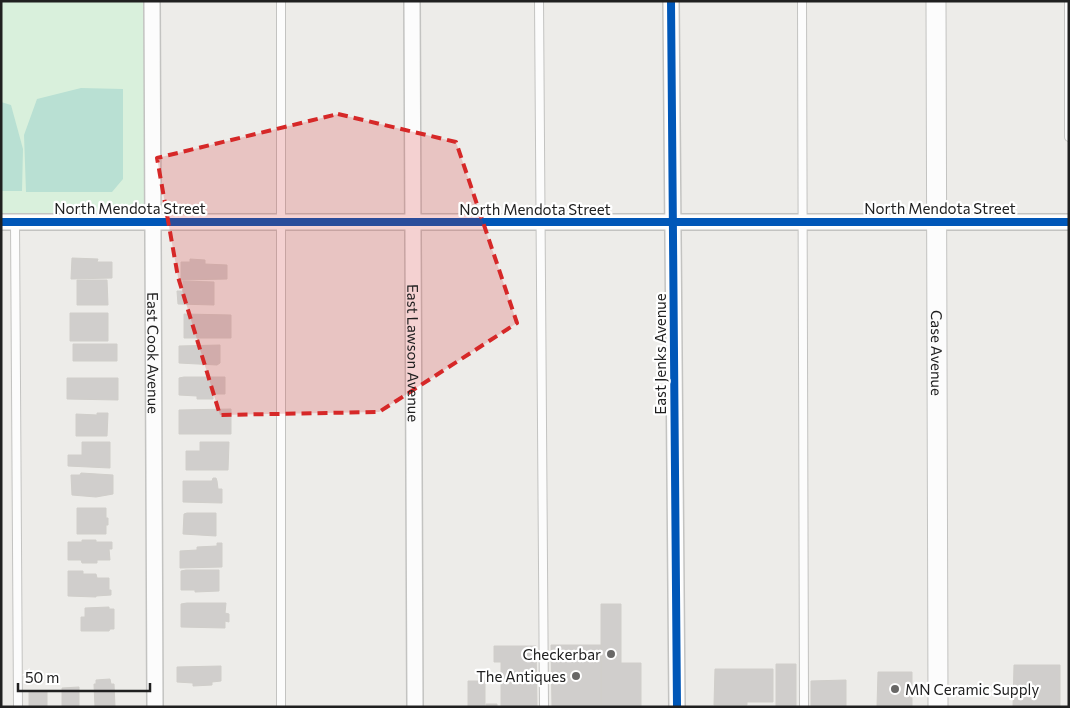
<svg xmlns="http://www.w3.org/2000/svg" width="1070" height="708" viewBox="0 0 1070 708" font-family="Commissioner,sans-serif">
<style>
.park{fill:#d9f0dc}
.pitch{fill:#b9e0d3}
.building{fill:#d0cecc;stroke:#d0ceca}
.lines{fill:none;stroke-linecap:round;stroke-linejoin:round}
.service-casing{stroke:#c3c3c1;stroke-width:10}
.minor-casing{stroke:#c3c3c1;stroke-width:18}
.tertiary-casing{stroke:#c3c3c1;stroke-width:21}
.service{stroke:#fcfcfc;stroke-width:8}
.minor{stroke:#fcfcfc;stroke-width:15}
.tertiary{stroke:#fcfcfc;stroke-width:19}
.cycleway-casing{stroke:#fff;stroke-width:11}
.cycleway{stroke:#0057b8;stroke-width:8}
.marked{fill:#d62828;fill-opacity:0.2;stroke:#d62828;stroke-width:4;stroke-dasharray:10 6;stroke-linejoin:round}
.poi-dot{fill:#686766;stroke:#fff;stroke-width:2}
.labels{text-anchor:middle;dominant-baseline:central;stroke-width:4.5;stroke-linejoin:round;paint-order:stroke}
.street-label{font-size:15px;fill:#202020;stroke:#fff}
.poi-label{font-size:15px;fill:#202020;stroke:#fff;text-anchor:end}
</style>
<rect width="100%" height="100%" fill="#edece9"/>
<path class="park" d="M1,1H152L153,222L1,221Z"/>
<path class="pitch" d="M81,88L123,89V179L112,192H26L24,135L37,99Z
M1,102L11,105L23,149L22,191H1Z"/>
<path class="building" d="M72,258L98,259L97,262H112V278L71,279Z
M190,259L205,260V264L227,265V279L181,280V262H190Z
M77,280H107L108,305H77Z
M183,281L214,282V305L178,304L177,291H183Z
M70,313H108V341H70Z
M184,314L231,315V338H184Z
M73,344H117V361H73Z
M220,345V363L217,365L179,363V346Z
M184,377H225V394H213V399H197V396L179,395V378Z
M67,378H118V400L67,399Z
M231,409V434H179V410Z
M97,413H108L107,436H76V414L97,415Z
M82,442H110V468L68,466V455H82Z
M200,442H229L228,470H186V451H200Z
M81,473L113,475V494L96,497L72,495L71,475H80Z
M213,478H216L217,481L218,489H222V503L183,502V481H212Z
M77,508H106V518H108V525H106V534H77Z
M187,513H216V536L183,534L184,514Z
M82,540H96V542H112V549H109L110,560H97V563H82L81,560H68V542H82Z
M217,543H222V567L180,568V551L197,550V547L217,546Z
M186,570H219V591L195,592V590H181V571Z
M68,571H83V574H96L97,578H109V590H111V595L96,596V597L68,596Z
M187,603H226L225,613L229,614V622L225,621V628L181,627V604Z
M601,604H621V663H641V707H601Z
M109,607V609H114V629H110L109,631H81V617H85V608Z
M551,645H601V707H552Z
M494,646H536L537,707H501V662H494Z
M776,664H796V707H776Z
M1014,665H1060V707H1013Z
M221,666V681L212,682V685L193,686V683L177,682V667Z
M715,669H773V702H747V705H714Z
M878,672H912V707H877Z
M110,679L111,684H114L115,707H95L94,684H96V680Z
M846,680V707H811V681Z
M468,681H485V707H468Z
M79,687V707H62V688Z
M29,691H47V707H29Z
M486,704H497V707H486Z"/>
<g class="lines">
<g class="service-casing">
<path id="service" d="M281,1V707
M539,1L544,707
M802,1L804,707
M1069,1V137
M15,222L18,707"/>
</g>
<g class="minor-casing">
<g id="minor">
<path id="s1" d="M152,1L155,707"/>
<path id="s2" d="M412,1L415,707"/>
<path d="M671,1L677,707"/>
<path d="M1,222H1069"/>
</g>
</g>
<g class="tertiary-casing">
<g id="tertiary">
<path id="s3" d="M936,1L938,707"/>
</g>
</g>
<use href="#service" class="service"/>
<use href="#minor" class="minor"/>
<use href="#tertiary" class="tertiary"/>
<g class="cycleway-casing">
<path id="cycleway" d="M671,1L677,707
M1,222H1069"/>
</g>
<use href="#cycleway" class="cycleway"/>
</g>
<path class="marked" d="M338,114L456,142L517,323L379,412L220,415L178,277L157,158Z"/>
<g class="poi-dot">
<circle cx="611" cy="654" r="5"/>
<circle cx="576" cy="676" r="5"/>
<circle cx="895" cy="689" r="5"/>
</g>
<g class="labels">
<g class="street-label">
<text x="130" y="208">North Mendota Street</text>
<text x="940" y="208">North Mendota Street</text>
<text x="535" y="209">North Mendota Street</text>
<text stroke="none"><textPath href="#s1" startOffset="352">East Cook Avenue</textPath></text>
<text stroke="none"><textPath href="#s2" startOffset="352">East Lawson Avenue</textPath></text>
<text transform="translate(660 354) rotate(-90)">East Jenks Avenue</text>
<text stroke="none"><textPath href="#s3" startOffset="352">Case Avenue</textPath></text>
</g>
<g class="poi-label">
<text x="601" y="654">Checkerbar</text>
<text x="566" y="676">The Antiques</text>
<text x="905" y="689" text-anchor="start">MN Ceramic Supply</text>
</g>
</g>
<rect width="1070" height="708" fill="none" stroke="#202020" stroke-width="5"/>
<path d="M18 683v8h132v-8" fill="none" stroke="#202020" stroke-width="2.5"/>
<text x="25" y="683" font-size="15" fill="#202020" stroke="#ffffff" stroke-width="4" paint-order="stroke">50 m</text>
</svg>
